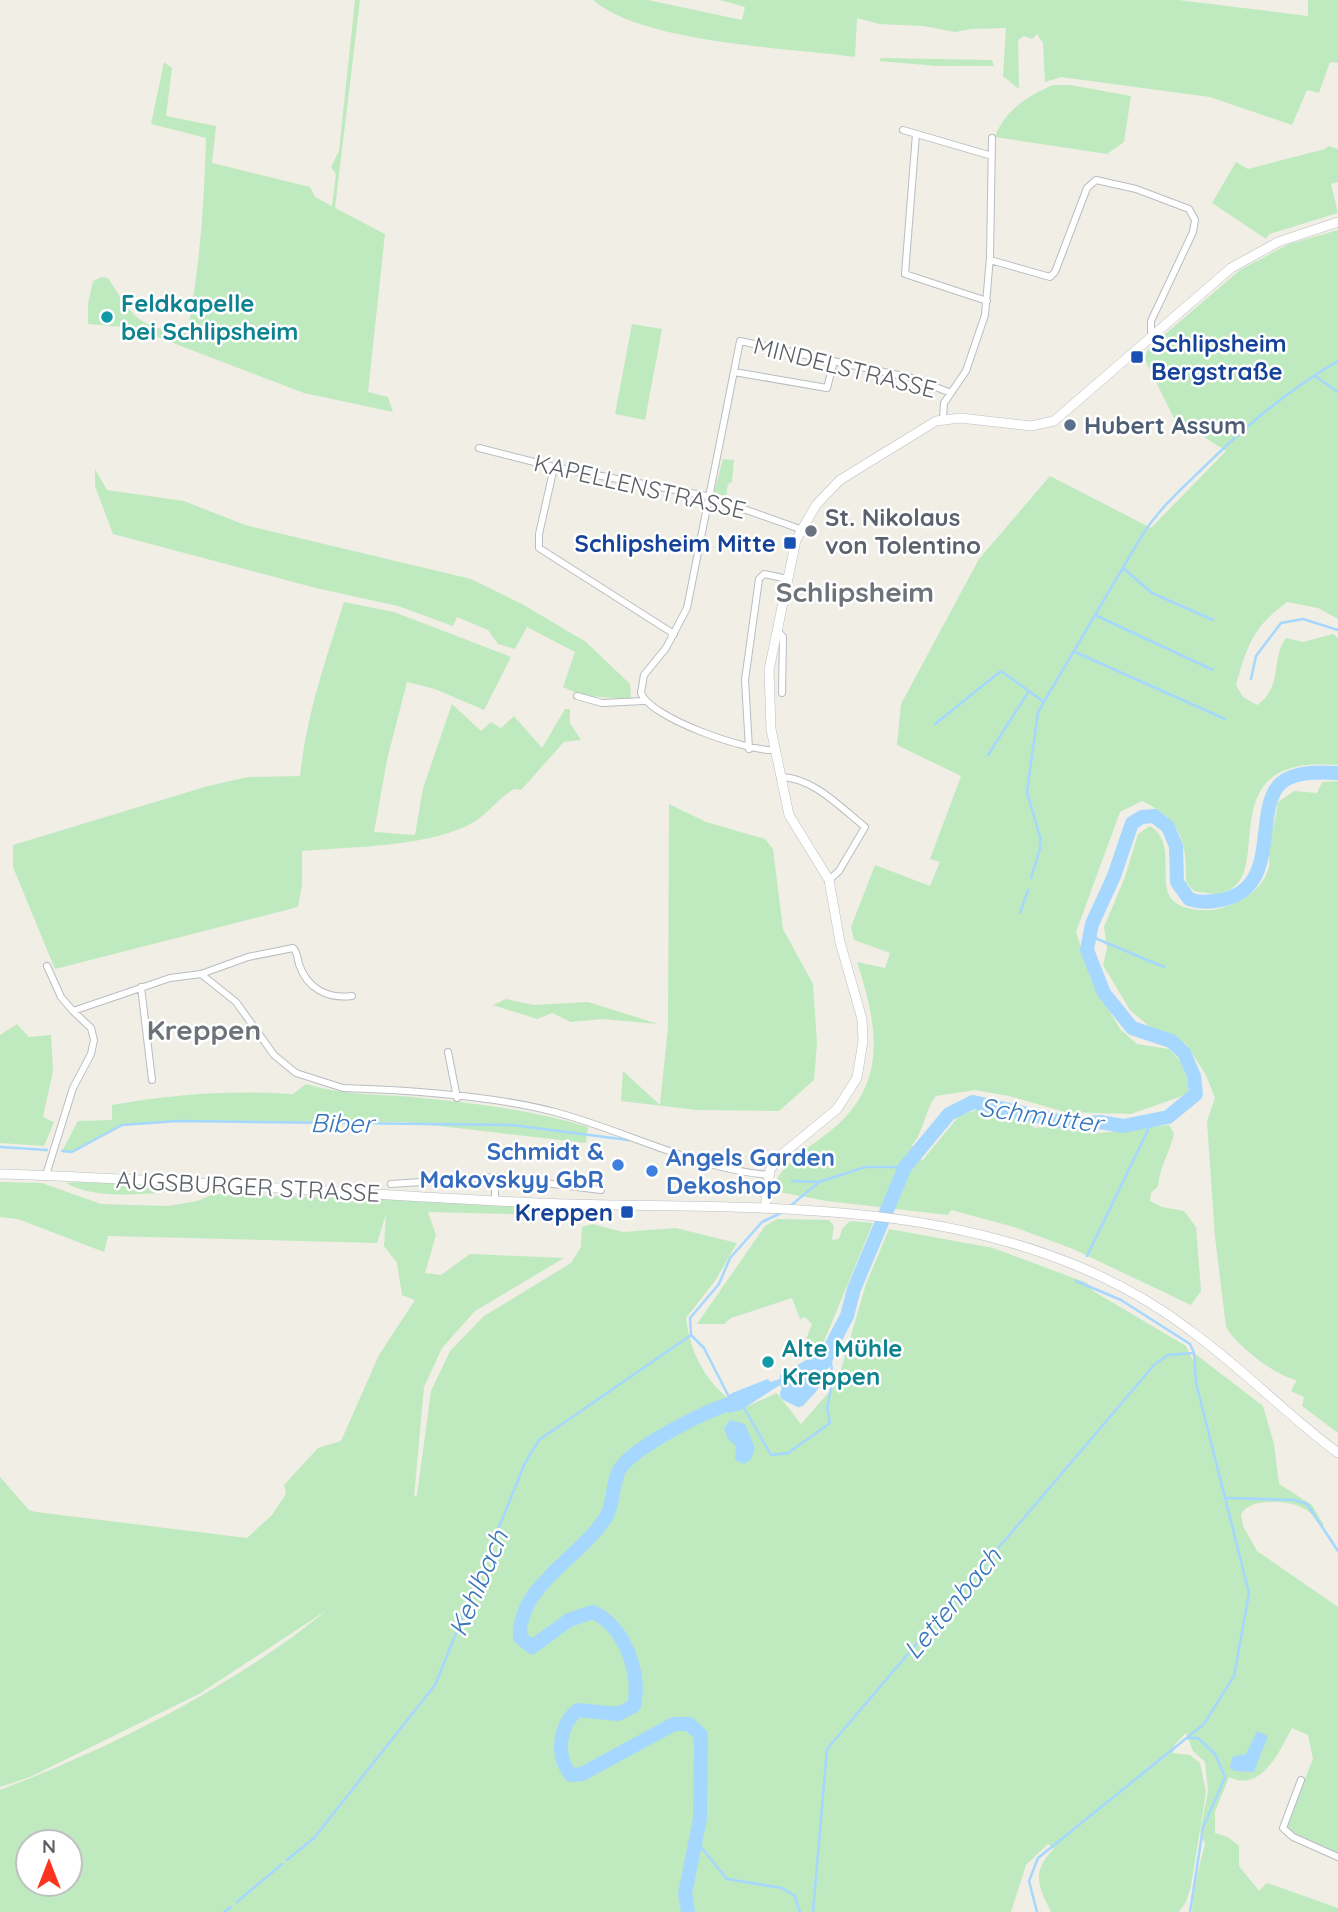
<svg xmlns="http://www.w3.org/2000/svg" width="1338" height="1912" viewBox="0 0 1338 1912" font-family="Quicksand,sans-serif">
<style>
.green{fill:#bfeabf;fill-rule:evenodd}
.water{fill:#a6d7ff}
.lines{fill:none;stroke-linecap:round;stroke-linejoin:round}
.stream{stroke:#a6d7ff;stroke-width:2.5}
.river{stroke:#a6d7ff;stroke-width:14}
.street-casing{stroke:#b9bdc2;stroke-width:8}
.secondary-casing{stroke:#babec4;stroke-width:10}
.street{stroke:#fff;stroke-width:6}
.secondary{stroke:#fff;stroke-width:9}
.culture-dot{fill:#0f9aa8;stroke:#fff;stroke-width:2.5}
.transit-dot{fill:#1a4fb4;stroke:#fff;stroke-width:2.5}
.service-dot{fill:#5c6f8a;stroke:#fff;stroke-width:2.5}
.worship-dot{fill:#6b7280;stroke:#fff;stroke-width:2.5}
.shop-dot{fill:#3f7fe0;stroke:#fff;stroke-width:2.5}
.labels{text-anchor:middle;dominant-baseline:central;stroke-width:5;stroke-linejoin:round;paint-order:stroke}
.culture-label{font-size:24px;font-weight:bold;fill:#0d838f;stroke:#fff;text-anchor:start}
.transit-label{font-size:24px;font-weight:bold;fill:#164399;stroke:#fff;text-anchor:end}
.street-label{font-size:24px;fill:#5c6167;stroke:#fff}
.service-label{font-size:24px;font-weight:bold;fill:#4e5e75;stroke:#fff;text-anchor:start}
.worship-label{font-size:24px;font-weight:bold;fill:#5b616d;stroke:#fff;text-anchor:start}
.shop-label{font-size:24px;font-weight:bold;fill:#366cbe;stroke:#fff;text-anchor:end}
.water-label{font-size:26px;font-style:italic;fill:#3777bd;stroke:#fff}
.quarter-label{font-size:28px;font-weight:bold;fill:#6d7379;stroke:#fff}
</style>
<rect width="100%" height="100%" fill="#f0eee5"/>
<path class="green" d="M355,0H360L335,208L385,234L368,392L388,397L393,412L304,393L134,328L88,324V304L93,281L102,277L108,278C134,318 138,328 187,333C200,268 204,205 206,138L151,124L164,62L172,68L166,116L216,126L212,163L310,187L315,197L332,206L336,174L331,167L339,151Z
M593,0H648L742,20L745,7L720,0H1178L1308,16V0H1338V63L1330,62L1319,93L1307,90L1292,125L1210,97L1061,77L1045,82L1043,43L1037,34L1032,39L1024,36L1018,40L1019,89L1003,76L1006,28L971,29L955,32L923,26L879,24L857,18L855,57C788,48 643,43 593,0Z
M881,58L992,60L994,66H937L879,61Z
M1053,85H1070L1131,96L1124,142L1107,154L995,137C1004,111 1029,95 1053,85Z
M1328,146L1338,149V182L1331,184L1338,213L1269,234L1266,239L1212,203L1236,162L1248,169L1325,149Z
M1338,230V619L1318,608L1287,602C1253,627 1247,646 1236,685L1243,697L1257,705C1284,686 1270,659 1286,638L1303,642L1333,634L1338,638V765C1202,753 1282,882 1220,893C1213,895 1201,892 1194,891L1186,882C1187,839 1180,820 1142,801L1120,812L1076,932L1092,982L1120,1029L1137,1044L1169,1049L1181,1062L1188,1082V1094L1131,1114L1065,1112L1009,1096L975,1090L936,1096C924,1111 925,1130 912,1145L922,1161L959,1116L979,1109L1032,1123L1034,1128C1054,1124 1074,1133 1095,1133C1120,1132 1144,1127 1169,1125L1174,1134C1169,1154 1160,1166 1158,1186L1151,1193L1150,1201L1162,1207L1184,1211L1196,1227L1201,1291L1191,1305L1073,1249L1014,1227L951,1210L948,1215L827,1201L779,1192L775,1183C787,1159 808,1149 829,1132C889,1085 878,1026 857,962L885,968L890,953L854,940L851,927L875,865L930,886L940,862L930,859L961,776L897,745L901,704L979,559L1050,476L1151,528L1226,451L1174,418L1144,358L1149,348L1240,270L1289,244Z
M632,324L662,329L645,420L615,414Z
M723,459L734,460L732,482L728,484L726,496L714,493Z
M95,469L107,490L184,501L245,525L471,579L522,604L586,642L630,684L631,699L584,696L563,687L575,652L527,627L515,649L498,644L488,630L457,617L453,626L398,606L316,588L113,534L95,486Z
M344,602L394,612L511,657L484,710L435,689L407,682L387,760L374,832L415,835L423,788L452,704L481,731L491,722L501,728L514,716L542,748L565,709H570V723L581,740L564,742L521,790L514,789C500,797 490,811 477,820C433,848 353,846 302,851V885L298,907L55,969L13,867V845L208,786L248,777L300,776C306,716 326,659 344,602Z
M1338,781V1433L1302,1406L1304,1397L1291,1391L1297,1380C1278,1378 1236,1345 1226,1327L1215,1237L1207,1121L1215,1098L1206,1075L1186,1044L1150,1027L1130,1010L1103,965L1107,949L1104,927L1125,877L1138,834L1150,826C1180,845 1153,887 1176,903C1186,910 1202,911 1213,910C1236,906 1264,891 1269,866C1270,860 1268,855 1269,849C1271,833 1276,818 1278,802L1294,791L1317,793L1322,782Z
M669,804L706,822L765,839L773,849L783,929L813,984L817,1043L814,1080L779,1111L697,1110L621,1101L623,1071L660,1105L668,1027Z
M506,999L534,1005L588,1002L658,1024L603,1019L571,1022L552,1013L537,1019L493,1005Z
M17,1024L29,1037L51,1035L53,1071L43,1117L54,1122L44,1146L0,1143V1035Z
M306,1084C341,1095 376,1094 412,1097C471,1103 531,1109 588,1127L586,1143L405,1122L177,1121L122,1125L72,1152L62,1151L78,1121L112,1120V1105C173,1094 232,1090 293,1094Z
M0,1182L42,1183L101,1204L168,1206L197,1201L214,1194L448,1201L542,1207L554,1215L428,1212L436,1235L425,1273L441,1275L470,1254L564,1258L475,1311L442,1348L424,1387L414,1497L417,1495L431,1391L450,1351L484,1316L571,1263L581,1247L582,1227L592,1224L623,1232L676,1228L737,1243L715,1281L686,1318C691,1358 708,1385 741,1409L777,1393L801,1424L837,1383L866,1284L889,1229L993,1248L1087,1283L1093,1291L1186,1346L1194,1363V1353L1263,1406L1274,1444L1279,1484L1312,1505L1324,1525L1321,1526C1316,1521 1312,1513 1305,1509C1290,1500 1250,1497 1241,1514L1243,1526L1257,1551L1338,1607V1854L1297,1837L1286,1826L1313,1759L1308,1735L1292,1728C1279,1752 1261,1793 1229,1777L1215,1812V1833L1228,1837L1239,1846V1866L1259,1891L1267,1883L1338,1908V1912H1192L1194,1887L1205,1844L1200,1832L1208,1791L1205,1762L1193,1751L1186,1733L1174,1745L1173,1753L1190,1755L1200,1763L1206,1792L1191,1886L1186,1902L1179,1912H1051C1038,1886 1031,1871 1054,1849L1048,1844L1026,1865L1011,1912H0V1790C111,1748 235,1686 327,1610L199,1694L30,1777L0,1787V1477L29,1510L36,1512L247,1538L272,1515L286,1494L284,1485L318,1448L341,1441L379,1355L415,1300L402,1295L397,1263L384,1246L386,1214L377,1243L108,1236L104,1252L18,1219L0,1217ZM28,1842H70V1884H28Z
M66,1183L79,1182L206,1187C168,1192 99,1203 66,1183Z
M777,1219L829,1220L834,1226L832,1240L839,1239L842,1229L850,1221L873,1223L820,1351L798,1360L812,1324L805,1317L800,1319L792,1298L731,1318L724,1324H697L765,1226Z"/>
<path class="water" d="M824,1350L834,1356L831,1366L794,1394L784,1393L780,1385L741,1410L730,1413L715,1407L732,1393L768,1379L770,1382L780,1379V1375Z
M730,1420L745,1424L755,1448L751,1459L744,1464L735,1460L736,1446L728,1439L724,1429Z
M1257,1731L1268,1736L1254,1772L1235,1771L1230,1768L1232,1757L1246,1754Z"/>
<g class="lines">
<path class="stream" d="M1315,376L1338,392
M1123,568L1152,593L1213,620
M1095,615L1213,670
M1075,652L1225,719
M1251,679L1256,656L1281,623L1303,619L1338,630
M935,724L1001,671L1044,702
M988,755L1029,691
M1031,878L1040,849V837L1027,792L1038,712L1141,537C1158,510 1179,491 1202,469C1246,426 1285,392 1338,361
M1020,913L1028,890
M1090,936L1164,967
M0,1147L47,1150
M62,1151L72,1152L122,1125L177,1121L512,1125L628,1140
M792,1181L819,1182L865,1167H905
M789,1207L819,1182
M1087,1256L1148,1130L1147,1122
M691,1335L704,1348L729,1397
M743,1406L771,1455L788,1453L830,1423L827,1408L833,1379L831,1363
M1227,1498L1294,1500L1307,1504L1338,1551
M1188,1738H1198L1215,1754L1225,1777L1203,1828L1190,1912
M697,1842L727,1879L782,1888L795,1896L800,1912
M287,1860L314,1838L435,1685L525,1463L539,1440L691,1335L690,1318L719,1284L730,1258L762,1222L781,1213
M237,1902L282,1864
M224,1912L231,1907
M813,1912L827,1749L1155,1364L1168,1355L1194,1353
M1037,1912L1029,1881L1038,1858L1204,1724L1234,1676L1249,1593L1196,1383L1194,1353L1190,1344L1121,1300L1076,1281"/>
<path class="river" d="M814,1363L828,1352L847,1316L854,1289L905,1167L949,1114L973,1102L1073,1124L1100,1122L1123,1126L1168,1117L1196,1094L1194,1076L1184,1053L1171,1041L1132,1028L1104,993L1087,950L1092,924L1114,876L1132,823L1142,817L1154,816L1168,827L1176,846L1177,882L1189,899C1200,903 1209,902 1221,900C1283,889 1252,809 1281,783C1295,771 1320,772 1338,773
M787,1394L799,1400C811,1385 820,1383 817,1362L813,1365
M688,1912L685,1894L700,1819L701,1735L689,1724H674L582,1774L571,1775C555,1756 559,1725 578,1710L618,1714L634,1706C641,1672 625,1627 593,1612L569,1620L532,1647L520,1637C518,1586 581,1557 606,1517C615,1503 611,1479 622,1466C639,1445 706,1410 733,1403"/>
<g class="street-casing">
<path id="street" d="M903,130L992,156
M916,134L905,274L987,301
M990,260L1050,277L1055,272L1087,188L1096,180L1136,189L1189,209L1195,220L1193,232L1151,321V338
M734,372L827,388L834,361
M943,419L944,403L966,371L985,315L990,257L992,138
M479,448L554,467L707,496L800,529
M554,467L539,534V548L674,634
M777,630L783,637L782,693
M577,696L602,703L644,701
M749,749L745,680L759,579L764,574L788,579
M775,750C748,752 650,718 641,693L644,675L666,648L687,608L740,341L912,378L951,393
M780,777C813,777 841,808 865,827L839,871L829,880
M47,966L61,997L73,1011
M201,974L248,957L293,948C298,953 297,957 299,964C307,989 328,999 352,996
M141,987L152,1080
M448,1052L457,1098
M46,1175L73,1088L91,1054L94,1040L91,1028L73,1011L170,978L201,974L236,1002L274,1055L296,1073L343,1088C406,1090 494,1096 555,1112C626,1131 694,1168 768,1175
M391,1184L495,1177L601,1190
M495,1201V1177
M1301,1780L1283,1828L1293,1837L1338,1857"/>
</g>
<g class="secondary-casing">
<path id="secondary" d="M0,1174C179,1179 358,1195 537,1203C717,1210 904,1195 1075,1265C1114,1281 1157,1305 1191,1331C1242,1368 1287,1415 1338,1453
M765,1209L770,1170L780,1156L837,1109L857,1078L863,1041L862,1019L840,942L829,880L789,815L771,729L769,670L796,540L816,505L840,480L936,421L960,418L1031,426L1054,421L1231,268L1278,242L1338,222"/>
</g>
<use href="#street" class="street"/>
<use href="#secondary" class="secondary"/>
</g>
<g class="culture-dot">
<circle cx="107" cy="317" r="7"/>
<circle cx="768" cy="1362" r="7"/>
</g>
<g class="transit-dot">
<rect x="1130" y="350" width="14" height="14" rx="3.5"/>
<rect x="783" y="536" width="14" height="14" rx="3.5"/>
<rect x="620" y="1205" width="14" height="14" rx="3.5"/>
</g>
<circle class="service-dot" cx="1070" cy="425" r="7"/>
<circle class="worship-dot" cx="811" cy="531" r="7"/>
<g class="shop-dot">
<circle cx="618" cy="1165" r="7"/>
<circle cx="652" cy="1171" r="7"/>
</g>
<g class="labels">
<g class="culture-label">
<text x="121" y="303">Feldkapelle<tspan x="121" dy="28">bei Schlipsheim</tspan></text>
<text x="782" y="1348">Alte Mühle<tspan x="782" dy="28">Kreppen</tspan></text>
</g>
<g class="transit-label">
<text x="1151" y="343" text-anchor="start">Schlipsheim<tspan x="1151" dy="28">Bergstraße</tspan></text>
<text x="776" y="543">Schlipsheim Mitte</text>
<text x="613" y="1212">Kreppen</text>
</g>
<g class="street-label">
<text transform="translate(845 367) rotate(14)">MINDELSTRASSE</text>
<text transform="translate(640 486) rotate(13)">KAPELLENSTRASSE</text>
<text transform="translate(248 1186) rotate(3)">AUGSBURGER STRASSE</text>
</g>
<g class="service-label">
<text x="1084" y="425">Hubert Assum</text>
</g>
<g class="worship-label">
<text x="825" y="517">St. Nikolaus<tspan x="825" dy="28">von Tolentino</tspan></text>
</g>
<g class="shop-label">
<text x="604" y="1151">Schmidt &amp;<tspan x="604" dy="28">Makovskyy GbR</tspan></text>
<text x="666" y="1157" text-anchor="start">Angels Garden<tspan x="666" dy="28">Dekoshop</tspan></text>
</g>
<g class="water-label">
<text transform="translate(1041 1115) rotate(8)">Schmutter</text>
<text transform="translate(342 1123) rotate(1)">Biber</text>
<text transform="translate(478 1583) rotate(-67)">Kehlbach</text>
<text transform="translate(952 1603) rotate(-50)">Lettenbach</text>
</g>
<g class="quarter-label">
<text x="855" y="591">Schlipsheim</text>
<text x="204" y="1029">Kreppen</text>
</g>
</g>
<g transform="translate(49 1863)"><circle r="33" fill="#ffffff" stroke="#bec0c2" stroke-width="2"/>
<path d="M0-5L12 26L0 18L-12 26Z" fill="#fb3420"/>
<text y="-10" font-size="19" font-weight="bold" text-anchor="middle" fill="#5c6167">N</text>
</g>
</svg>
